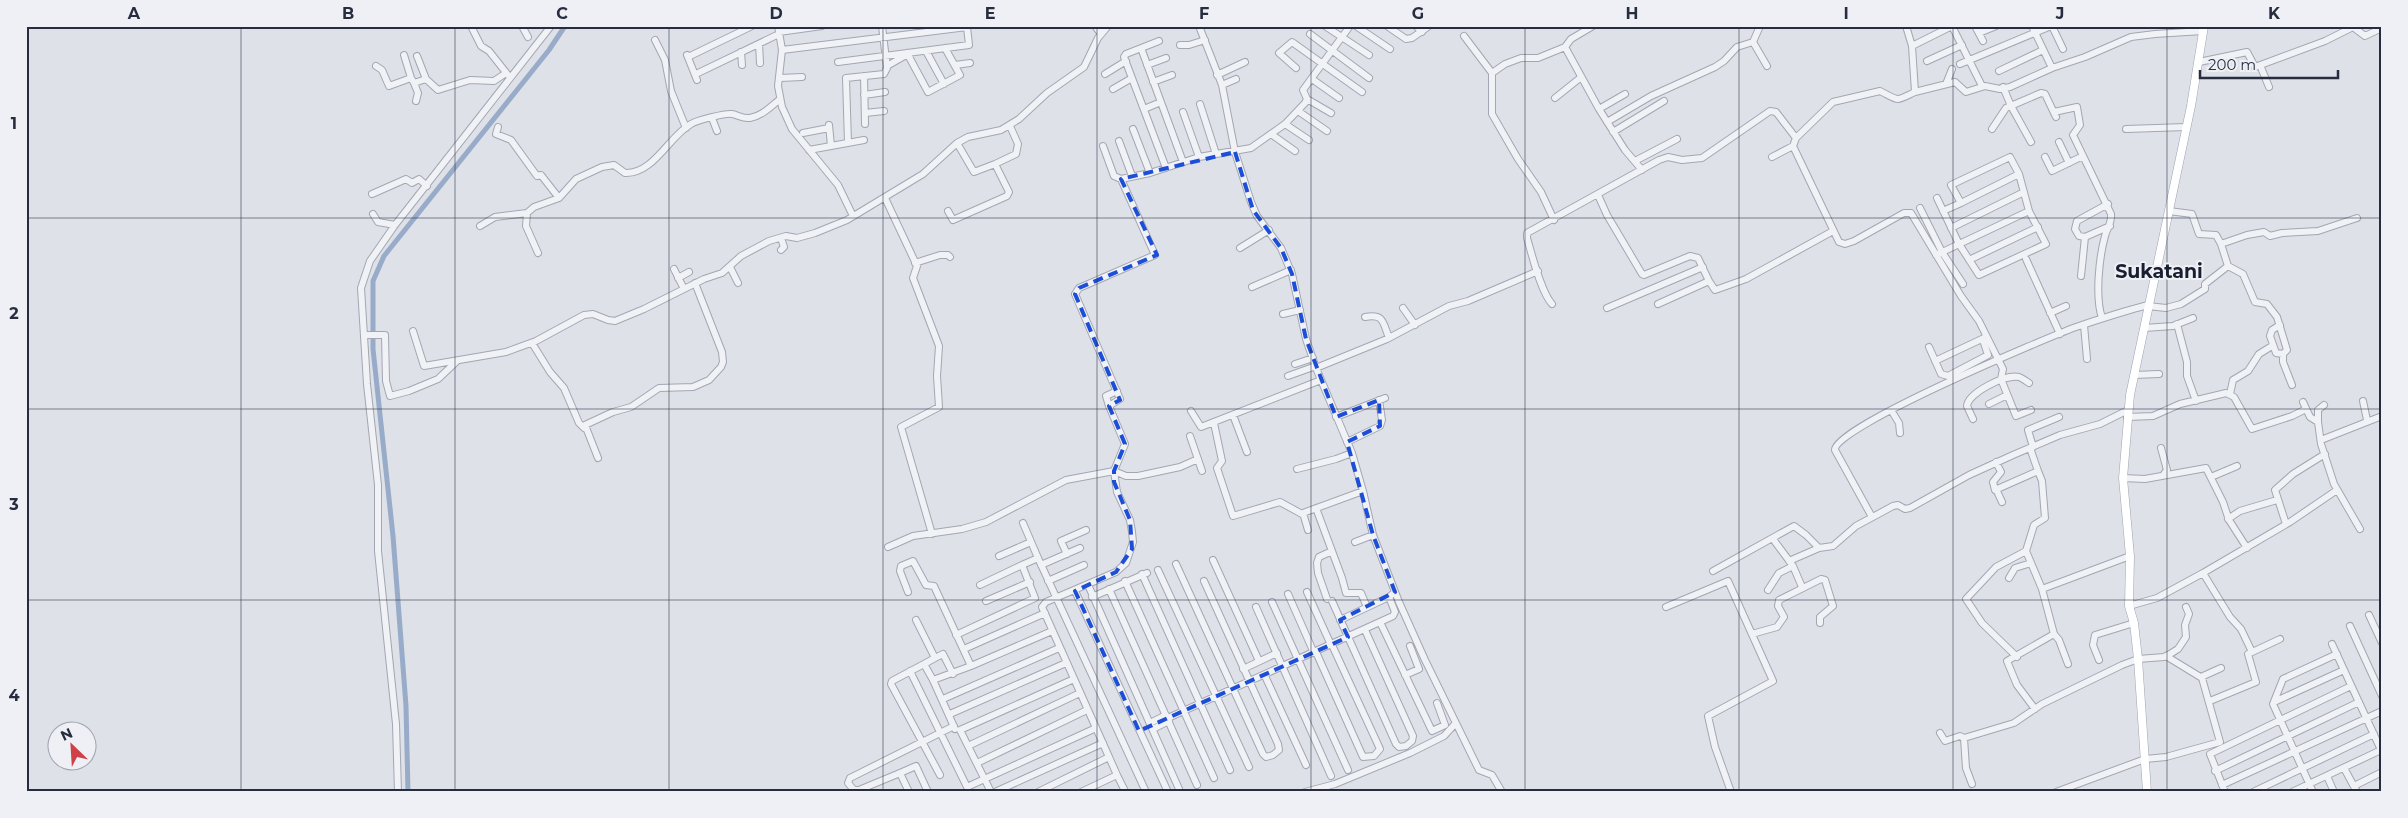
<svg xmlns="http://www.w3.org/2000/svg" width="2408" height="818" viewBox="0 0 2408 818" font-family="Montserrat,sans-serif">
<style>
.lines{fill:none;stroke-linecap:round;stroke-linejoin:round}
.canal{stroke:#98abc9;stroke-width:5}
.minor-casing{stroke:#a3a7b2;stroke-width:8}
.major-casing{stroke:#9da4b4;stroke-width:9}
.minor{stroke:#f1f2f6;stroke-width:6}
.major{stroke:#fff;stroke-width:8}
.marked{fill:none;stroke:#1d4ed8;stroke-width:4;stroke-dasharray:10 6;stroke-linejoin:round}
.grid{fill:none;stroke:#272d3f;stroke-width:1;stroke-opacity:0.55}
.labels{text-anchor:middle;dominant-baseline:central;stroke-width:4;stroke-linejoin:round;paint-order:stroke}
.quarter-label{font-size:19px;font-weight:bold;fill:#191f30;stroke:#eef0f6}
.neatline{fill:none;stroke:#272d3f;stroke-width:2}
.grid-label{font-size:16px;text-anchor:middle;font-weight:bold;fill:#272d3f}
</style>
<rect width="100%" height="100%" fill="#dee1e8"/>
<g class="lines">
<path class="canal" d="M408,792L406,706L393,536L373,349V281L384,256L549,50L565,26"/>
<g class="minor-casing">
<path id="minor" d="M471,26L481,46L489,51L508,75
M522,26L528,37
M778,26L782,50L778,86L782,107L792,129L838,185L853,216
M1095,26L1101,34
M1199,26L1222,85L1235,152L1251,202L1257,216L1281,248L1292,274L1306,339L1316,368L1352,453L1363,491L1373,535L1399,602L1425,660L1479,770L1492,775L1502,792
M1325,26L1369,55
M1356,26L1390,49
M1387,26L1406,39L1412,38L1429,26
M1416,26L1422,32
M1593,26L1571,39L1565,47L1599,109L1625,150L1642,170
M1906,26L1912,46L1915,92L1955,82L1966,92L1985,86L2000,89L2010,87L2052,68L2085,57L2131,37L2155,34L2203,31
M1975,26L1983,41
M2032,26L2052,68
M2052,26L2063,49
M2353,27L2365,36L2382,28
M779,32L822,26
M1979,33L1996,26
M1310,34L1369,78
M1464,36L1492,73
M655,40L665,60L671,91L686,128
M1159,41L1126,54L1124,57L1166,168
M1753,42L1767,66
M759,44L760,63
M1180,45H1189L1205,40
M1912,46L1952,26L1982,86
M1141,48L1183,162
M782,50L967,27L969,45L838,62
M926,51L944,84
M741,52L742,65
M907,53L928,92L960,75L945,48
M404,55L411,78
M687,55L697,80
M417,56L426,79
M688,57L752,26
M1927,61L1962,45
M2199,62L2247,52L2255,67L2325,41L2355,26
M1960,64L2051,26
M955,65L970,63
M1147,65L1166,58
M2260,65L2269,87
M376,66L382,70L389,86L411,78L414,83L426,79L438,90L470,80L494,81L506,73
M887,66L908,54
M1296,68L1279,53L1292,42L1362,92
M1999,71L2043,50
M696,74L779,34
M1105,74L1126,61
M1217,75L1245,62
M864,76L865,124
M780,78L802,77
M1312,79L1339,98
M1153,82L1172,75
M414,83L418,93L416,101
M1946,84L1952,69
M1222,85L1236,79
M2003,87L2011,106L2031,142
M1113,89L1132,78
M864,95L885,92
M1555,98L1580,78
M1307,99L1331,113
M1200,104L1216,154
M1144,109L1161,102
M1599,109L1625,94
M1298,111L1327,131
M1183,112L1199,157
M2054,112L2077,107L2080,125L2073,135L2111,214C2112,223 2107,228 2105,236C2099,258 2095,297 2102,318
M865,113L884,111
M712,118L717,131
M1607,122L1651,96L1715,67L1724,61L1737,47L1753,42L1760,26
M1285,124L1309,140
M829,125L831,146
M498,127L496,134L511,140L537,176L541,175L559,198
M1133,129L1150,173
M1992,129L2006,108L2041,93L2045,94L2056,117
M2126,129L2186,127
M1613,132L1664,101
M803,133L829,128
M1271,134L1295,151
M1796,138L1833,102L1880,91C1900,101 1894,102 1915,92
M1119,141L1132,176
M2059,142L2069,163
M848,143L846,78L884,74L887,68L882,26
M957,143L974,172L995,164
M1103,146L1114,176L1121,179
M809,150L864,140
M1772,157L1793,146
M2045,157L2052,171L2083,156
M1635,161L1677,139
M372,194L406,179L412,183L419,179L427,186
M1598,195L1607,215L1642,274L1644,275L1690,256L1698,258L1709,281L1658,304
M885,198L917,266L913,278L939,346L937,376L939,407L901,427L932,534
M1937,198L1959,244L1979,275L2046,244L2029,211L2019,174L2010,157L1951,185L1961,203L2019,174
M2108,204L2077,221L2075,229L2079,236L2085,237L2110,226
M1920,208L1942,252L1963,284
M948,211L953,220L1007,196L1009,192L995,164L1016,154L1018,144L1010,126
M1943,211L1961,203
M2169,211L2192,214L2199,234L2216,235L2221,244L2247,235L2264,232L2270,236L2282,233L2318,231L2357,218
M373,214L378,222L395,225
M1554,220L1541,192L1518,159L1492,114V73L1505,64L1521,58H1538L1565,47
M480,226L495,217L527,213
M1951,228L2024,192
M781,238L784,247L781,250
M2221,244L2228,266L2243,274L2255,302L2267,304L2277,317L2287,350L2283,354V362L2292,385
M1240,248L1269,230
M538,253L526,226L527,213L534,207L559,198L576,179L602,167L614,165L625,173C654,174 669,136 691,124C697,120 726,113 732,114C738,115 743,119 750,118C762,116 770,107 779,100
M1936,255L2029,211
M2026,259L2060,334
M1969,260L2038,227
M915,263L940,255H948L950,257
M730,267L738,283
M674,269L684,289
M2081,276L2085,237
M678,278L689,272
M1709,281L1715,290L1718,289L1746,279L1833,231
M1252,287L1291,270
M1552,304C1541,292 1532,255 1527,238V233L1659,160L1668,157L1682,160L1702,158L1770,111L1776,112L1796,138L1793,146L1839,242L1845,244L1854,241L1904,213H1911L1961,296L1979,321L2003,369L2001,379L2016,416L2031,410
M2148,306L2166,308L2181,304L2205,289V284L2228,266
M1403,308L1415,325
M1607,308L1703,267
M2050,313L2066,306
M1283,314L1300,310
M1365,317C1384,313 1383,323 1389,338
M2177,324L2187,362V376L2196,401
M2084,325L2087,359
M2280,325L2272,330L2270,336L2276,353L2283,354
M2144,328L2173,326L2193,318
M413,331L424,366L506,352L536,341L584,315L593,314L608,320L615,321L644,309L704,279L722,273L741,256L769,241L786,236L797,238L815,233L847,220L923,174L957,143L968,137L1001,130L1019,119L1047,93L1084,67L1098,38L1108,26
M364,335H385L386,381L390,396L409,391L438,379L457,361
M532,343L550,372L564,388L579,423L584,428
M1929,347L1941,374L1948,376L1988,355L1983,340
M1935,361L1986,337
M1295,364L1313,358
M1316,368L1387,339L1449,306L1468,301L1538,271
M2134,375L2159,374
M1288,376L1316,366
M2230,394L2233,380L2248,371L2259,354L2272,346
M2363,401L2367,420
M2303,402L2310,417L2318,422L2321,444L2334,484L2360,529
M1989,404L2007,395
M1109,406L1106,396L1117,391
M1891,410L1899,423L1900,433
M1191,411L1201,427L1321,380
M1233,415L1247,452
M1336,417L1385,398
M2127,417L2153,416L2180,404L2226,393L2234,397L2252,429L2292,416L2306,409
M1973,419L1967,406C1968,393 2005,374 2019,377C2022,378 2026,381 2029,383
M2318,422V410L2324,405
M1214,423L1222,461L1217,468L1233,516L1280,502L1302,514
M1190,436L1202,471
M2321,440L2382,416
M1347,442L1380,426L1382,420L1379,400
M2033,447L2028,430L2059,417
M2161,448L2167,470L2164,474
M598,458L585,425L613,412L631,407L659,388L693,387L709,380L721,367L723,362L722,352L695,283
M1996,462L2001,472L1993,482L1995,490L2038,471L2030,448
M1297,469L1336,459L1352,453
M2038,471L2042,481L2045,518L2034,525L2026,551L2042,589L2054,634L2059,640L2068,664
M2211,477L2237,466
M2123,478L2145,479L2206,468L2223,502L2229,520L2247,548
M1996,489L2002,502
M1316,508L1342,578L1346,593H1361L1367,607
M1872,517L1835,450C1832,428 2046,338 2076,327C2100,319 2124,311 2148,305
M2228,519L2240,511L2277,500
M1023,523L1038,558
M2286,524L2275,490L2293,474L2325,454
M1308,530L1303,513L1363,491
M1773,539L1793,566L1802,587
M1355,542L1373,535
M888,547L913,536L962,529L986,522L1066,480L1114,471L1126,476H1138L1180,467L1198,459
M1067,554L1061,541L1086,530
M999,556L1031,542
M1213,560L1259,661
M1789,561L1819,548L1833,546L1856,526L1893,506L1898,505L1905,509L1910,508L1969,475L2013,455L2060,435L2100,424L2128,410
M1176,564L1263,754L1266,757L1273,755L1279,750L1278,744L1204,581
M1022,565L1038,558L1146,792
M1041,565L1080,548
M1158,570L1249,767
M1713,571L1794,526L1806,535L1819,548
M2203,573L2230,617L2241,629L2252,652
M1142,574L1230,770
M2009,578L2015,568L2031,563
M1048,581L1084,565
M1125,581L1214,778
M1089,587L1179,789
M1109,589L1197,785
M2042,589L2130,556
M1768,590L1779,573L1793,566
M1075,591L1168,792
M908,592L900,571L901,566L913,561L926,585L934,586L971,666L933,680L924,664L935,658L916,620
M1307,592L1331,645
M1288,594L1314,653
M1092,597L1147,573
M1327,599L1318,573L1317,563L1319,557L1332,551
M986,601L1030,582
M1332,601L1396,744L1399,747L1406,746L1412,741L1413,736L1365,630
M1272,602L1348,770
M2129,606L2157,598L2203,573L2290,522L2337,490
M1256,607L1331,776
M1666,607L1728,581L1773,681L1708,716L1715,747L1731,792
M2369,615L2382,643
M1340,620L1389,597
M1380,622L1432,731L1445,725L1437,703
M2350,626L2382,696
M1752,634L1777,627L1784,617L1778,606L1779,600L1821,579L1825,580L1833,606L1820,617V623
M956,635L1035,598L1022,565L980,585
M2332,644L2382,752
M964,649L1045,613
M1316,652L1363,757L1374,756L1380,749L1332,645
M2017,657L1982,623L1966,599L1996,567L2026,551
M935,658L943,654L953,674
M2099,660L2093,645L2095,635L2134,623
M924,664L892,681L891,684L940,775
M971,666L1052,631
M1243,669L1277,653
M910,671L967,787L1096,728
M1405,675L1419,669L1410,646
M1265,676L1306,765
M2201,677L2221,668
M933,680L955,729
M943,699L1059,648
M2210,701L2256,682L2248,654L2280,639
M2274,702L2344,670
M2035,709L2017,685L2007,661L2054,634
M950,714L1066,663
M1168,718L1393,616L1395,612L1389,597L1395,592
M1150,723L1166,715
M1153,729L1169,721
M1940,733L1945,741L1960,736L1964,738
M968,746L1080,693
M977,763L1087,710
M2344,768L2357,792
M2215,771L2359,702
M900,773L859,790H854L848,783L850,778L954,726
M1117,775L1125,791L1123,792
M2327,776L2334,792
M1972,784L1966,768L1964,738L2014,723L2042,704L2122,665L2138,659L2164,657L2170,654L2178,649L2186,637L2185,625L2189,614L2186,607
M2222,785L2382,711
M2354,786L2382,772
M398,792L396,724L378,551V485L367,384L361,288L370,261L395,225L551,26
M909,792L900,773L916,766L928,792
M991,792L960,730L1074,679
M995,792L1103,743
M1038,792L1109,757L1042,607L1046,602L1116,572L1126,563L1133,542L1132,532L1130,520L1117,492L1114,471L1125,444L1109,406L1120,399L1075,294L1079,288L1155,255L1121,179L1150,173L1199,157L1251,148L1285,124L1305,103L1307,99L1303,90L1350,26
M1081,792L1117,775L1109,757
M1305,792L1335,784L1410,753L1444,736L1455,724
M2056,792L2145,759L2166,757L2220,742L2202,678L2166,656
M2225,792L2210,754L2351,686
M2253,792L2374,734
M2292,792L2381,750
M2313,792L2273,704L2283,679L2337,654"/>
</g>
<g class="major-casing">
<path id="major" d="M2147,792L2138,659L2134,623L2129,606L2130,556L2123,478L2130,395L2191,106L2204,26"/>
</g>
<use href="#minor" class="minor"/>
<use href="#major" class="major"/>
</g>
<path class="marked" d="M1235,152L1253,210L1281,248L1292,274L1306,339L1336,417L1379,400L1380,426L1347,442L1373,535L1395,592L1340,620L1348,637L1139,731L1075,591L1116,572L1132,549L1130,520L1114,482V471L1125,444L1109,406L1120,400L1075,294L1079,288L1157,255L1121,179Z"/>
<path class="grid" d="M241,26V792M455,26V792M669,26V792M883,26V792M1097,26V792M1311,26V792M1525,26V792M1739,26V792M1953,26V792M2167,26V792M26,218H2382M26,409H2382M26,600H2382"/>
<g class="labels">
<g class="quarter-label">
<text x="2159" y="271">Sukatani</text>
</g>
</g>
<rect width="2408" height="818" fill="none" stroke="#eef0f6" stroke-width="55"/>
<g transform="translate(72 746) rotate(335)"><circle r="24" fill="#eef0f6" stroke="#9ea2ad"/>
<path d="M0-4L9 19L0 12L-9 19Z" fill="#d04047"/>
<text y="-8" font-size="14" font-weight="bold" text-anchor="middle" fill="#272d3f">N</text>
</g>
<path d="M2200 70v8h138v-8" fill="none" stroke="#272d3f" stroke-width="2.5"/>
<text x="2208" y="70" font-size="15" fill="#272d3f" stroke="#eef0f6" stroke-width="4" paint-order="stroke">200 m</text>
<rect x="28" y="28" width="2352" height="762" class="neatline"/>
<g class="grid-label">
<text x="134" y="19">A</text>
<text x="348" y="19">B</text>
<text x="562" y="19">C</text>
<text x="776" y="19">D</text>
<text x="990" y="19">E</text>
<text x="1204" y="19">F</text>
<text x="1418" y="19">G</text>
<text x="1632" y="19">H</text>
<text x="1846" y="19">I</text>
<text x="2060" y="19">J</text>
<text x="2274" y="19">K</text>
<text x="14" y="129">1</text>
<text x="14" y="319">2</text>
<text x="14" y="510">3</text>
<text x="14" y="701">4</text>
</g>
</svg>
